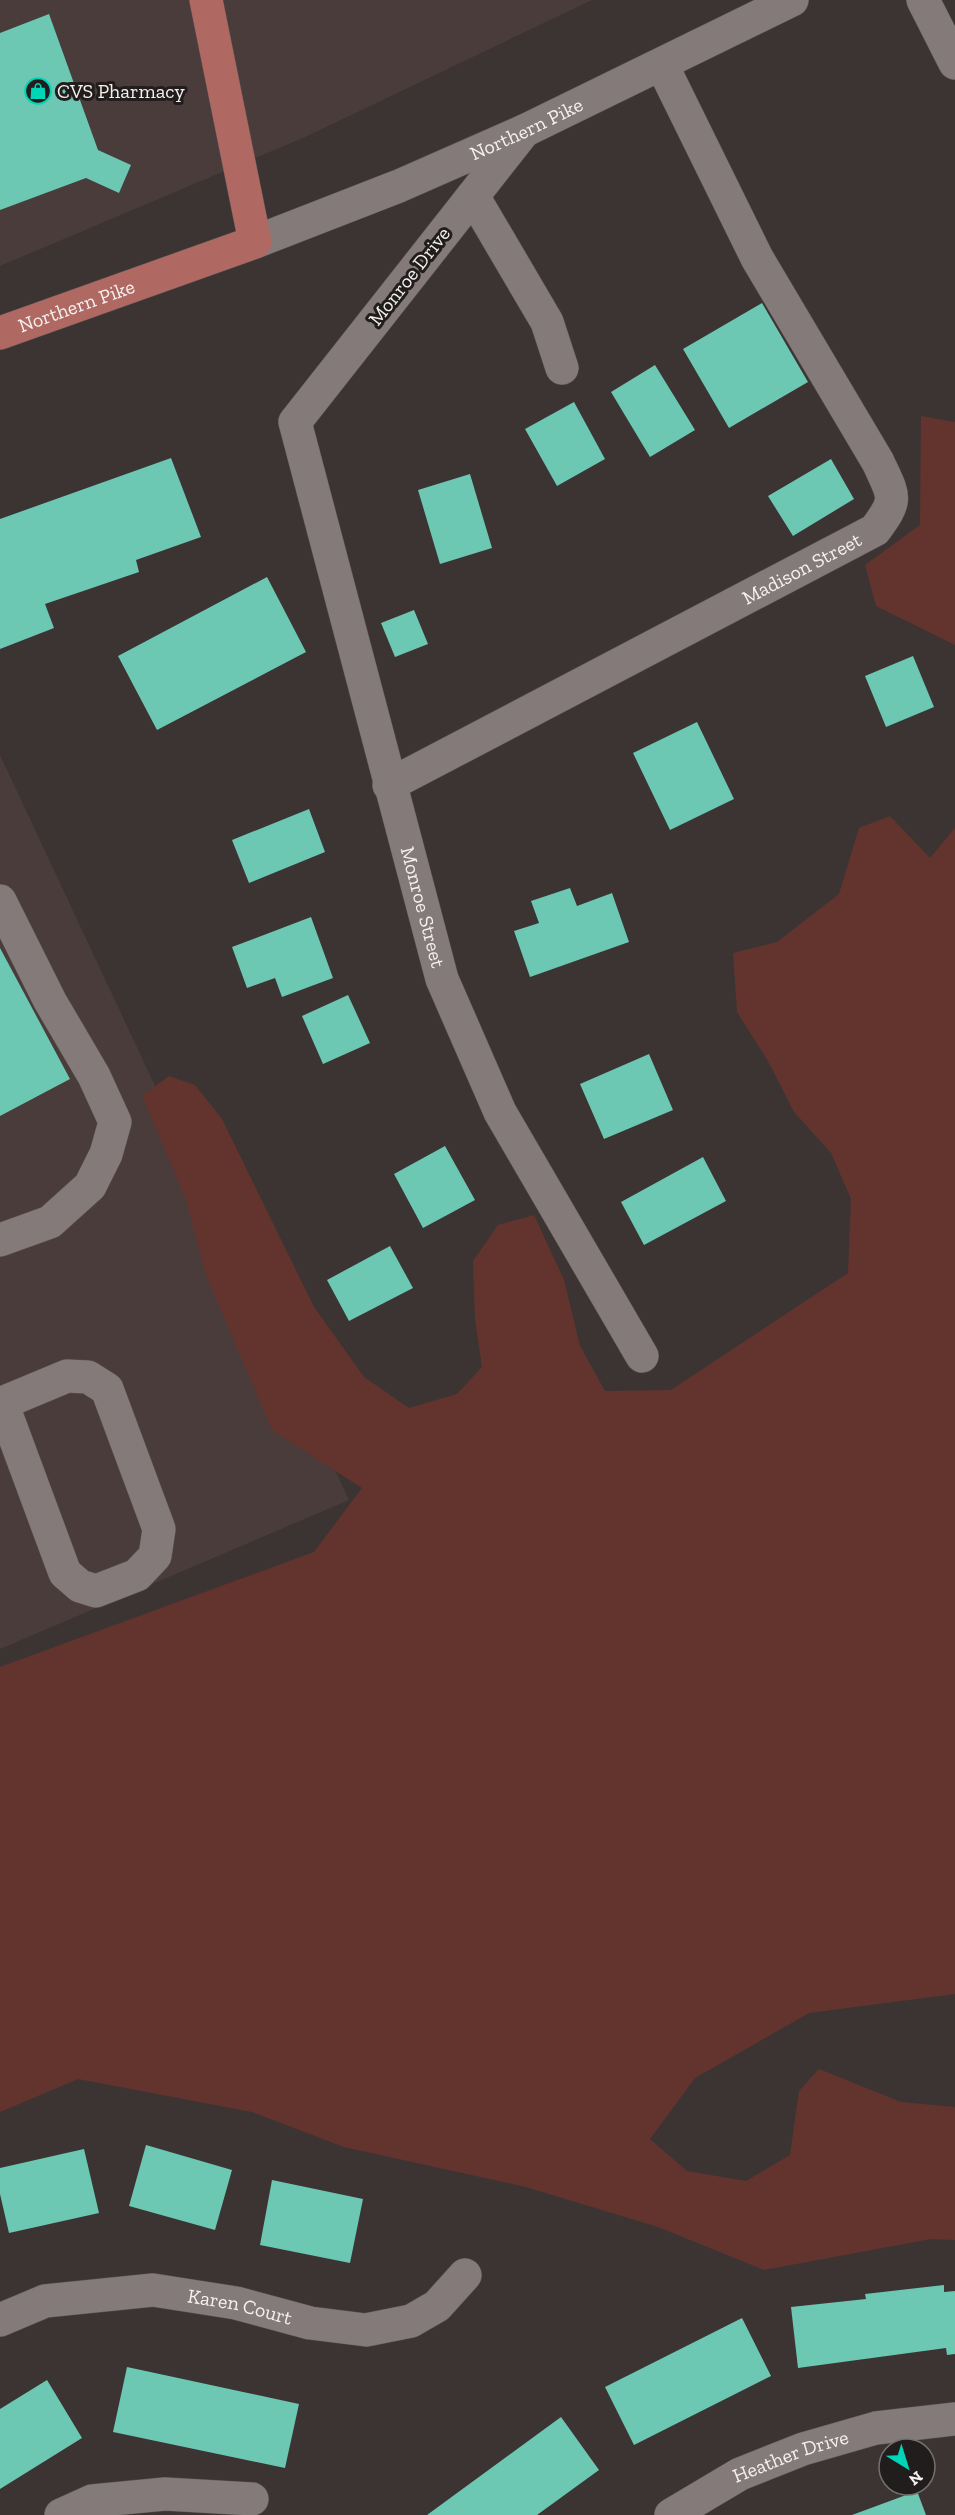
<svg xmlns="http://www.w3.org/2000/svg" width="955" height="2515" viewBox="0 0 955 2515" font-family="'Zilla Slab',serif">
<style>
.built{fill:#4a3c3a}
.green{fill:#63342e}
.building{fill:#6cc7b3}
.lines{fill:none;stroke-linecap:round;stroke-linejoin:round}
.minor-casing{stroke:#5a5352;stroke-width:34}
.major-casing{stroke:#5a5352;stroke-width:34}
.minor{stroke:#837a79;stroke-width:33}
.major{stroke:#af6962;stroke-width:33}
.labels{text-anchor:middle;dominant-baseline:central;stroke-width:6;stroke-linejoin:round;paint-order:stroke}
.poi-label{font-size:20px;fill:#f5f0ef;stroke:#201d1c;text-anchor:start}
.street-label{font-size:20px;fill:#f5f0ef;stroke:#201d1c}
</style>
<rect width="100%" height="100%" fill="#3c3433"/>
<path class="built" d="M0,0H592L305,137L0,266Z
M0,755L349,1500L0,1649Z"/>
<path class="green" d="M921,416L955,422V645L876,606L865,565L920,525Z
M890,816L930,858L955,828V1994L809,2013L695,2078L650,2139L687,2171L746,2181L790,2155L799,2091L819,2069L901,2102L955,2107V2240L931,2239L764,2270L658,2227L526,2187L344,2147L252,2112L78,2079L0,2112V1667L314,1552L362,1488L272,1430L206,1275L185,1197L142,1096L169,1076L195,1085L222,1119L314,1307L364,1377L409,1408L457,1394L482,1367L475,1319L473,1261L498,1225L534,1215L564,1280L580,1346L605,1391L671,1390L848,1273L851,1199L831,1153L794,1112L768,1061L737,1012L733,953L777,942L839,894L859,828Z"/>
<path class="building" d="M49,14L98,150L131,165L119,193L86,178L0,210V33Z
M762,303L808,382L729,428L683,349Z
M655,365L695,430L650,457L611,392Z
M574,402L605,459L557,486L525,429Z
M171,458L201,537L136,560L139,572L45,604L54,628L0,649V519Z
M831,459L854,499L793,536L768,496Z
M470,474L492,548L440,564L418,490Z
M267,577L306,652L157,730L118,656Z
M414,610L428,644L395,657L381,623Z
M913,656L934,707L886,727L865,676Z
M697,722L734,799L670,830L633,753Z
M309,809L325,852L249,883L232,840Z
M570,888L577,906L612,893L629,942L530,977L514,931L539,923L531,901Z
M311,917L333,978L282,997L275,978L247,988L232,947Z
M0,948L70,1079L0,1116Z
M348,995L370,1043L323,1064L302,1016Z
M649,1054L673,1110L604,1139L580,1084Z
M445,1146L475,1200L423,1228L394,1174Z
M703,1157L726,1201L644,1245L621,1202Z
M390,1246L413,1288L349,1321L327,1280Z
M146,2145L232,2170L215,2230L129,2206Z
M84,2149L99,2213L9,2233L0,2194V2168Z
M272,2180L363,2199L350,2263L260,2245Z
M944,2285V2292L955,2291V2354L947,2355L946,2348L798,2368L791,2307L866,2299L865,2294Z
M742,2318L771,2376L634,2445L605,2387Z
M127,2367L299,2404L285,2468L113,2432Z
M47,2380L82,2438L0,2489V2409Z
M561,2417L599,2470L537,2515H427Z
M917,2491L926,2515H852Z"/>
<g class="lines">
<g class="minor-casing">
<g id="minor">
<path d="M923,0L955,63"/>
<path id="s1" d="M524,131L295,422L442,979L500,1112L642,1356"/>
<path d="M473,196L547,322L562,368"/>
<path id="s2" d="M255,242L399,186L524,131L792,0"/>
<path id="s3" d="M389,785L875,530C899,498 894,497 878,462L757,258L662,65"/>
<path d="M0,901L50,1001L94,1076L115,1122L106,1154L90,1186L50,1222L0,1240"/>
<path d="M0,1404L67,1376L88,1377L107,1389L159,1529L155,1556L137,1575L96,1591L80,1586L65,1573L2,1403"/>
<path id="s4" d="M0,2320L45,2301L153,2290L236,2303L310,2323L366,2330L411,2321L437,2306L465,2275"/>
<path d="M61,2515L92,2501L165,2494L252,2499"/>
<path id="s5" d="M671,2515L740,2474L803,2449L876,2428L955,2419"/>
</g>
</g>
<g class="major-casing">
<g id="major">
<path id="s6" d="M0,333L255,242L206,0"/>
</g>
</g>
<use href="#minor" class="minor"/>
<use href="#major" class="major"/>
</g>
<defs>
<g id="shop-ring" transform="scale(1.35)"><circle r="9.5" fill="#201d1c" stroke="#00d5b7" stroke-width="1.5"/><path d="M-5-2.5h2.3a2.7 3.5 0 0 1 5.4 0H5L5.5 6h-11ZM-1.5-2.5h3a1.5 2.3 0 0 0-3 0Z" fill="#00d5b7"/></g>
</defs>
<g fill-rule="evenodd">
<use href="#shop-ring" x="38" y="91"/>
</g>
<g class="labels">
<g class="poi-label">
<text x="57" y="91">CVS Pharmacy</text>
</g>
<g class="street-label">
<text stroke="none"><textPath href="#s2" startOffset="294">Northern Pike</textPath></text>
<text transform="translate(409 276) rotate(-52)">Monroe Drive</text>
<text stroke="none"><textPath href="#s6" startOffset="81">Northern Pike</textPath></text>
<text stroke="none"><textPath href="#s3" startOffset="466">Madison Street</textPath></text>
<text stroke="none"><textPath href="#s1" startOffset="872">Monroe Street</textPath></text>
<text stroke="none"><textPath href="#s4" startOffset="246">Karen Court</textPath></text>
<text stroke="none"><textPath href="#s5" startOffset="134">Heather Drive</textPath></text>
</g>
</g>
<g transform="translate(907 2467) rotate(142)"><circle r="28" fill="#201d1c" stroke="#757170" stroke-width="1.5"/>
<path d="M0-4.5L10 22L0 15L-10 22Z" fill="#00d5b7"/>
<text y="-9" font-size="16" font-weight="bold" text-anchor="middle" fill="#f5f0ef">N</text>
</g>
</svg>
